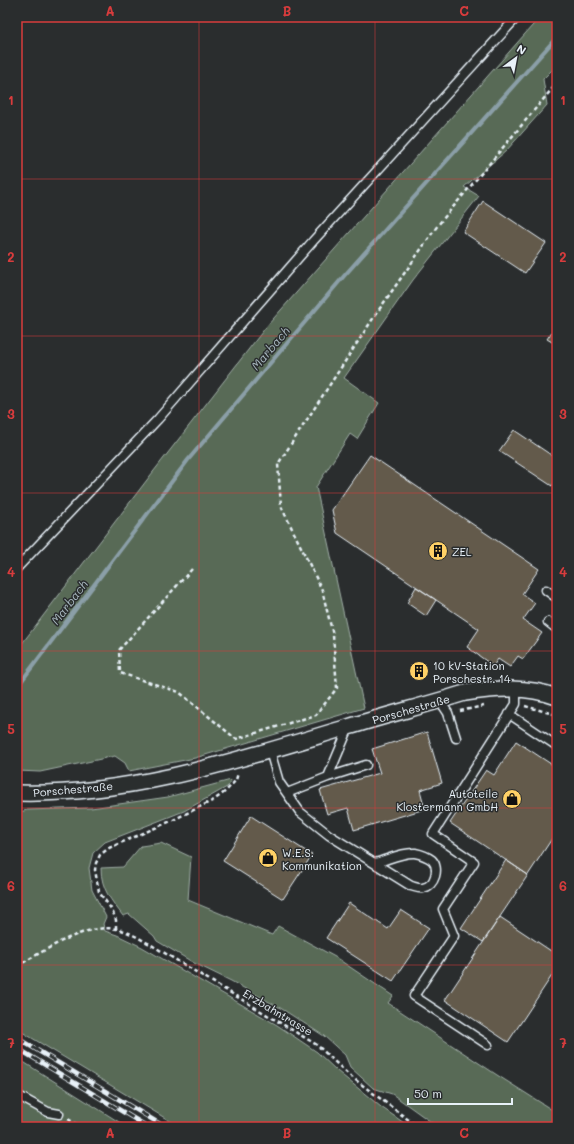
<svg xmlns="http://www.w3.org/2000/svg" width="574" height="1144" viewBox="0 0 574 1144" font-family="Mali,sans-serif">
<style>
.green{fill:#586b56;stroke:#a0aea7}
.lines{fill:none;stroke-linecap:round;stroke-linejoin:round}
.stream{stroke:#8b9fa8;stroke-width:4}
.building{fill:#635a4b;stroke:#e8f1f8}
.service-casing{stroke:#e8f1f8;stroke-width:11}
.minor-casing{stroke:#e8f1f8;stroke-width:18}
.path{stroke:#e8f1f8;stroke-width:2.5;stroke-dasharray:4 3;stroke-linecap:butt}
.service{stroke:#2a2d2e;stroke-width:8}
.minor{stroke:#2a2d2e;stroke-width:15}
.rail-casing{stroke:#e8f1f8;stroke-width:4.5}
.rail{stroke:#2a2d2e;stroke-width:3;stroke-dasharray:9;stroke-linecap:butt}
.grid{fill:none;stroke:#d83c3d;stroke-width:1;stroke-opacity:0.55}
.labels{text-anchor:middle;dominant-baseline:central;stroke-width:3;stroke-linejoin:round;paint-order:stroke}
.poi-label{font-size:11px;fill:#e8f1f8;stroke:#2a2d2e;text-anchor:start}
.street-label{font-size:11px;fill:#e8f1f8;stroke:#2a2d2e}
.water-label{font-size:12px;font-style:italic;fill:#aabac2;stroke:#2a2d2e}
.neatline{fill:none;stroke:#d83c3d;stroke-width:1.5}
.grid-label{font-size:13px;text-anchor:middle;font-weight:bold;fill:#d83c3d}
</style>
<rect width="100%" height="100%" fill="#2a2d2e"/>
<filter id="ink" filterUnits="userSpaceOnUse"><feTurbulence type="fractalNoise" baseFrequency=".025" numOctaves="2"/><feDisplacementMap in="SourceGraphic" scale="8" xChannelSelector="R" yChannelSelector="G"/><feConvolveMatrix kernelMatrix="1 2 1 2 8 2 1 2 1" color-interpolation-filters="sRGB"/></filter>
<g filter="url(#ink)">
<path class="green" d="M540,17H557V65L543,79L547,105L506,151L464,187L479,196L413,280L344,378L379,403L357,439L350,434L316,487L364,708L195,758L129,771L125,763L115,756L40,772L17,771V650L150,476L266,327Z
M231,780L230,784L227,787L184,811L105,842L93,853L89,868L92,890L106,917L103,924L105,931L117,935L142,947L277,1025L317,1052L337,1071L381,1107L410,1127H180L17,1029V813L27,810L91,808L168,797Z
M161,843L191,857L188,900L272,935L278,926L335,957L393,996L388,1003L497,1075L557,1113V1127H438L392,1094L373,1088L350,1067L345,1055L324,1036L282,1009L231,981L194,963L157,941L154,936L129,914L123,916C111,900 101,889 101,868L123,867L141,846Z
M17,1058L127,1127H17Z"/>
<g class="lines">
<path class="stream" d="M17,687L188,460L344,276L557,37"/>
</g>
<path class="building" d="M483,201L546,243L525,273L463,232Z
M557,324V345L547,339Z
M514,430L557,459V479L552,486L499,451Z
M370,455L539,569L522,594L535,603L523,620L542,633L523,659L518,656L510,667L498,659L493,666L467,647L479,629L337,533L332,510Z
M416,587L436,600L426,616L407,603Z
M427,732L442,783L420,790L425,809L354,830L348,808L327,814L320,790L380,773L372,749Z
M516,741L557,768V831L528,875L450,823L486,770L494,775Z
M251,816L312,855L283,899L223,861Z
M506,860L528,875L483,942L461,928Z
M349,903L388,929L401,910L429,928L393,981L326,938Z
M500,917L557,955V968L508,1042L445,1000Z"/>
<g class="lines">
<g class="service-casing">
<path id="service" d="M17,568L158,419L313,241L517,17
M546,590L557,598
M548,622L557,629
M440,701L448,713L456,738
M509,714L557,746
M349,727L328,777L366,765
M270,751L279,782L300,812L329,835L411,886C415,887 420,889 423,888C435,886 440,868 432,860C428,857 420,854 415,853C402,852 387,860 375,863
M287,793L328,777
M488,1045L414,996L454,936L443,909L474,862L433,834L516,704V689
M17,1095L48,1112L59,1114"/>
</g>
<g class="minor-casing">
<path id="minor" d="M17,793C131,796 241,759 348,727C387,715 426,705 465,693C496,688 527,686 557,697"/>
</g>
<path class="path" d="M192,569L119,650L120,673L179,692L236,739L316,715L337,688L333,635L322,590L281,506L278,464L376,314L438,225L557,83
M525,706L557,715
M460,711L484,706
M116,929V920L112,910L99,892L95,870L96,863L100,855L109,848L171,821L214,800L226,791L236,780L238,773
M17,966C45,951 84,923 117,929C128,931 138,938 148,943L317,1045L349,1075L418,1127
M68,1119L81,1127"/>
<use href="#service" class="service"/>
<use href="#minor" class="minor"/>
<g class="rail-casing">
<path id="rail" d="M17,1038L165,1127
M17,1048L148,1127"/>
</g>
<use href="#rail" class="rail"/>
</g>
</g>
<path class="grid" d="M199,17V1127M375,17V1127M17,179H557M17,336H557M17,493H557M17,651H557M17,808H557M17,965H557"/>
<defs>
<g id="building-disc" transform="scale(1)"><circle r="9.5" fill="#ffd166" stroke="#2a2d2e"/><path d="M-4-6H4V6H1V3H-1V6H-4ZM-2.5-4.3h1.7v1.8h-1.7ZM.8-4.3h1.7v1.8H.8ZM-2.5-1h1.7V.8h-1.7ZM.8-1h1.7V.8H.8Z" fill="#111"/></g>
<g id="shop-disc" transform="scale(1)"><circle r="9.5" fill="#ffd166" stroke="#2a2d2e"/><path d="M-5-2.5h2.3a2.7 3.5 0 0 1 5.4 0H5L5.5 6h-11ZM-1.5-2.5h3a1.5 2.3 0 0 0-3 0Z" fill="#111"/></g>
</defs>
<g fill-rule="evenodd">
<use href="#building-disc" x="438" y="551"/>
<use href="#building-disc" x="419" y="671"/>
<use href="#shop-disc" x="512" y="799"/>
<use href="#shop-disc" x="268" y="858"/>
</g>
<g class="labels">
<g class="poi-label">
<text x="452" y="551">ZEL</text>
<text x="433" y="665">10 kV-Station<tspan x="433" dy="13">Porschestr. 14</tspan></text>
<text x="498" y="793" text-anchor="end">Autoteile<tspan x="498" dy="13">Klostermann GmbH</tspan></text>
<text x="282" y="852">W.E.S.<tspan x="282" dy="13">Kommunikation</tspan></text>
</g>
<g class="street-label">
<text transform="translate(411 709) rotate(-16)">Porschestraße</text>
<text transform="translate(73 789) rotate(-5)">Porschestraße</text>
<text transform="translate(278 1012) rotate(31)">Erzbahntrasse</text>
</g>
<g class="water-label">
<text transform="translate(270 348) rotate(-50)">Marbach</text>
<text transform="translate(69 602) rotate(-53)">Marbach</text>
</g>
</g>
<rect width="574" height="1144" fill="none" stroke="#2a2d2e" stroke-width="44"/>
<g transform="translate(516 58) rotate(32)" stroke="#2a2d2e" stroke-width="3" paint-order="stroke">
<path d="M0-3L7 15L0 10L-7 15Z" fill="#e8f1f8"/>
<text y="-6" font-size="11" font-weight="bold" text-anchor="middle" fill="#e8f1f8">N</text>
</g>
<path d="M408 1098v6h104v-6" fill="none" stroke="#e8f1f8" stroke-width="2"/>
<text x="414" y="1098" font-size="12" fill="#e8f1f8" stroke="#2a2d2e" stroke-width="3" paint-order="stroke">50 m</text>
<rect x="22" y="22" width="530" height="1100" class="neatline"/>
<g class="grid-label">
<text x="110" y="16">A</text>
<text x="287" y="16">B</text>
<text x="464" y="16">C</text>
<text x="11" y="105">1</text>
<text x="563" y="105">1</text>
<text x="11" y="262">2</text>
<text x="563" y="262">2</text>
<text x="11" y="419">3</text>
<text x="563" y="419">3</text>
<text x="11" y="577">4</text>
<text x="563" y="577">4</text>
<text x="11" y="734">5</text>
<text x="563" y="734">5</text>
<text x="11" y="891">6</text>
<text x="563" y="891">6</text>
<text x="11" y="1048">7</text>
<text x="563" y="1048">7</text>
<text x="110" y="1138">A</text>
<text x="287" y="1138">B</text>
<text x="464" y="1138">C</text>
</g>
</svg>
